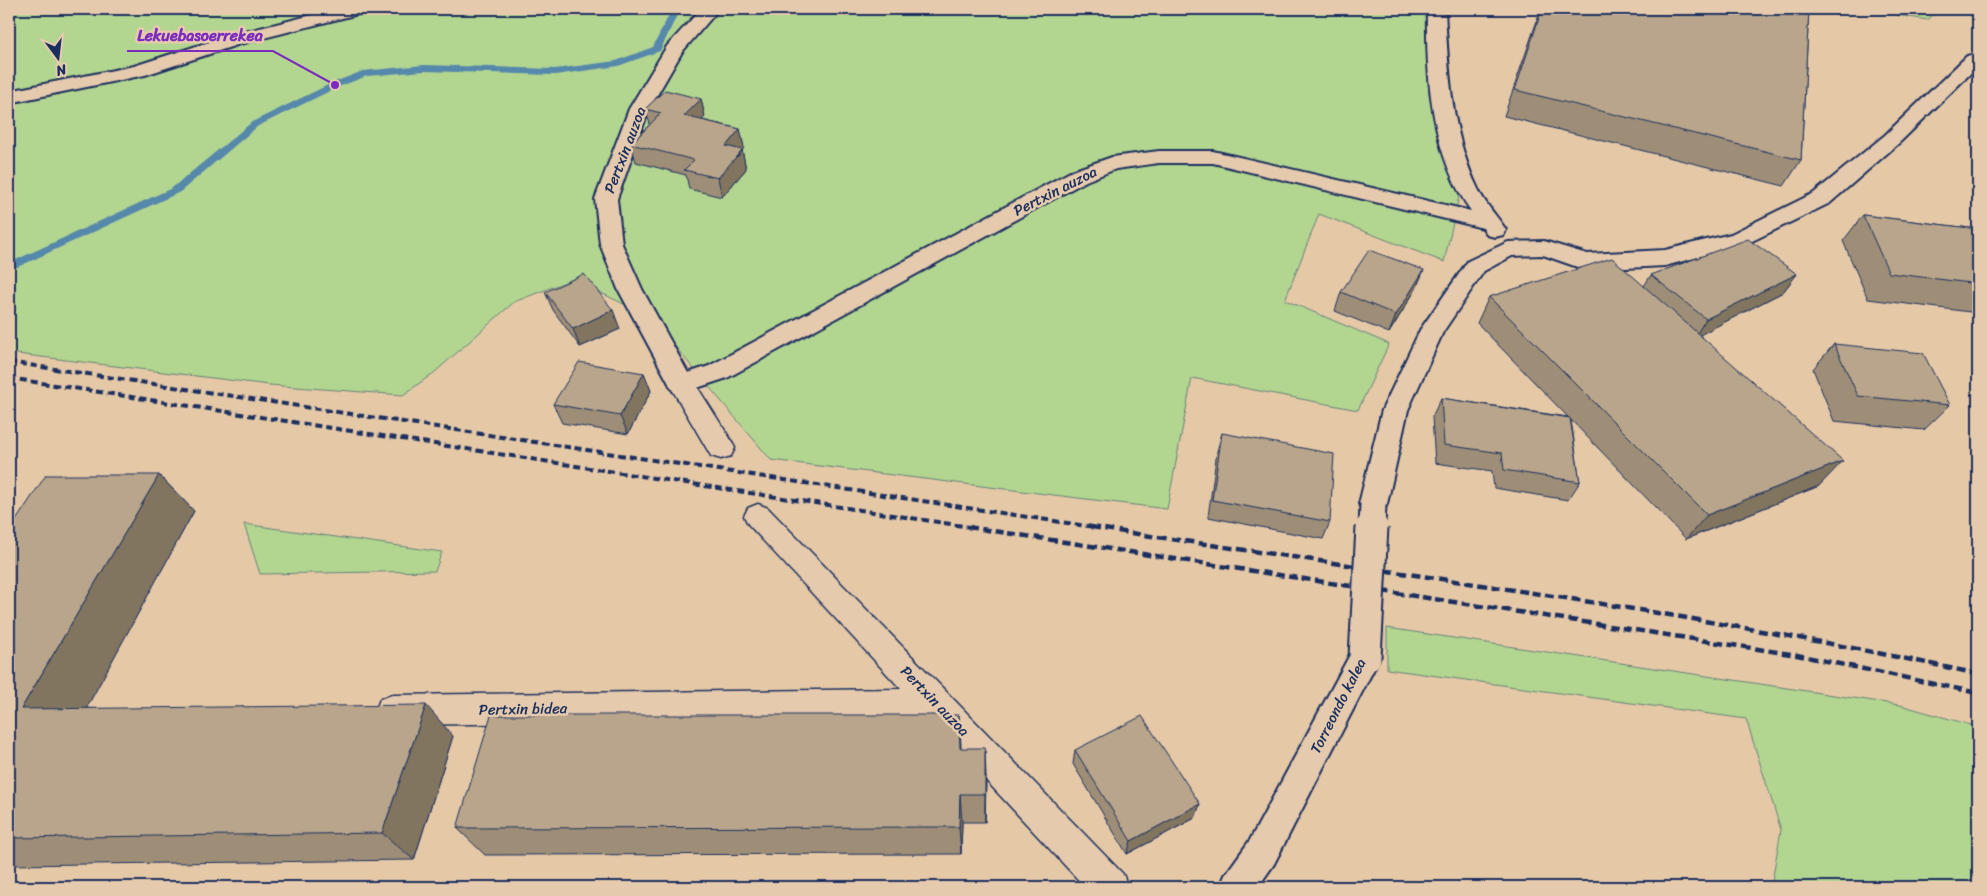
<svg xmlns="http://www.w3.org/2000/svg" width="1987" height="896" viewBox="0 0 1987 896" font-family="Sriracha,sans-serif">
<style>
.green{fill:#b2d590;stroke:#668277}
.lines{fill:none;stroke-linecap:round;stroke-linejoin:round}
.stream{fill:#58a;fill-rule:evenodd}
.service-casing{stroke:#1b2f5e;stroke-width:4}
.minor-casing{stroke:#1b2f5e;stroke-width:3}
.service{fill:#e5caad;fill-rule:evenodd}
.minor{fill:#e5caad;fill-rule:evenodd}
.rail-far1{stroke:#1b2f5e;stroke-width:4;stroke-dasharray:7 4;stroke-linecap:butt}
.rail{stroke:#1b2f5e;stroke-width:4.5;stroke-dasharray:9 4.5;stroke-linecap:butt}
.service-bridge-far1-casing{stroke:#1b2f5e;stroke-width:29;stroke-linecap:butt}
.service-bridge-casing{stroke:#1b2f5e;stroke-width:35;stroke-linecap:butt}
.service-bridge-far1{stroke:#e5caad;stroke-width:25}
.service-bridge{stroke:#e5caad;stroke-width:31}
.wall{fill:#9e8e78;stroke:#1b2f5e}
.shaded-wall{fill:#817461;stroke:#1b2f5e}
.building{fill:#b8a58b;stroke:#1b2f5e}
.labels{text-anchor:middle;dominant-baseline:central;stroke-width:5;stroke-linejoin:round;paint-order:stroke}
.street-label{font-size:15px;fill:#1b2f5e;stroke:#e5caad}
.leader{fill:none;stroke:#7b2cbf;stroke-width:2}
.callout-dot{fill:#7b2cbf;stroke:#e5caad;stroke-width:2}
.callout-label{font-size:16px;text-anchor:middle;font-weight:bold;fill:#7b2cbf;stroke:#e5caad;stroke-width:5;stroke-linejoin:round;paint-order:stroke}
</style>
<rect width="100%" height="100%" fill="#e5c9a7"/>
<filter id="ink" filterUnits="userSpaceOnUse"><feTurbulence type="fractalNoise" baseFrequency=".02" numOctaves="2"/><feDisplacementMap in="SourceGraphic" scale="10" xChannelSelector="R" yChannelSelector="G"/><feConvolveMatrix kernelMatrix="1 2 1 2 8 2 1 2 1" color-interpolation-filters="sRGB"/></filter>
<g filter="url(#ink)">
<path class="green" d="M9,9H1425L1429,93L1460,192L1444,262L1319,214L1285,300L1389,344L1358,410L1192,378L1167,509L771,460L650,317L573,279L514,302L435,372L403,395L269,385L9,353Z
M1859,9H1938L1928,20Z
M244,524L442,552L435,571L260,574Z
M1387,628L1900,705L1978,727V887H1771L1781,830L1746,719L1387,669Z"/>
<g class="lines">
<path class="stream" d="M672,9H680L660,51L618,66L555,75L424,71L367,76L338,87L258,126L180,192L9,271V263L172,188L252,122L332,83L363,71L424,65L555,69L616,61L653,47Z"/>
<g class="service-casing">
<path id="service" d="M336,9H365L362,13L240,44L145,75L9,103V91L134,66L228,36Z
M701,9H719L682,52L649,109L617,199L622,244L642,289L688,373L709,366L1072,171L1112,157L1159,151H1213L1471,211C1431,154 1426,77 1427,9H1445C1448,70 1451,133 1478,189C1485,204 1497,216 1506,230L1503,235L1495,237L1487,235L1483,228L1213,163H1159L1116,169L1086,181L727,378L682,393L673,391L618,289L600,244L595,199L629,109L667,46Z
M1969,9H1978V15L1972,14Z
M1978,53V66L1899,143L1830,203L1746,244L1665,266L1586,270L1543,255L1512,256L1484,271L1443,332L1408,410L1387,504L1383,512L1373,515L1363,512L1359,504L1382,410L1420,330L1468,261L1508,242L1544,241L1587,254L1665,250L1731,234L1814,193L1885,135L1967,56Z
M1365,643L1376,647L1380,657L1274,864L1258,887H1220L1225,875L1250,840L1354,647Z"/>
</g>
<g class="minor-casing">
<path id="minor" d="M682,374L691,377L731,440L735,448L731,456L721,459L711,456L669,384L673,377Z
M758,504L768,508L1123,874L1128,887H1085L929,719L392,725L380,721L376,710L380,699L392,695L901,689L748,524L744,516L748,508Z"/>
</g>
<use href="#service" class="service"/>
<use href="#minor" class="minor"/>
<path class="rail-far1" d="M9,362L1100,528
M9,378L976,528"/>
<path class="rail" d="M968,527L1797,655L1978,693
M1091,527C1387,572 1685,610 1978,674"/>
<g class="service-bridge-far1-casing">
<path id="service-bridge-far1" d="M1372,528L1373,504"/>
</g>
<g class="service-bridge-casing">
<path id="service-bridge" d="M1365,657L1372,527"/>
</g>
<use href="#service-bridge-far1" class="service-bridge-far1"/>
<use href="#service-bridge" class="service-bridge"/>
</g>
<path class="wall" d="M1541,9H1809L1801,160L1784,186L1504,116Z
M701,99L705,117L702,120L740,129L744,148L742,150L746,169L722,197L689,189L686,175L636,162L631,144L650,124L645,109Z
M1863,215L1978,229V313L1868,299L1843,241Z
M1797,274L1783,292L1699,335L1819,486L1686,539L1571,420L1580,482L1568,500L1494,488L1492,471L1435,463L1432,417L1441,398L1568,417L1477,323L1489,297L1644,286L1651,275Z
M1416,289L1389,333L1335,311L1341,292Z
M545,292L620,329L580,347L553,310Z
M1834,344L1950,405L1924,430L1834,421L1813,369Z
M644,373L651,391L628,434L562,423L553,404Z
M1222,433L1330,522L1323,539L1208,517L1217,451Z
M159,475L194,511L86,708L453,736L414,860L9,865V531Z
M961,748L986,777L985,822H962L961,854L485,855L457,828Z
M1075,750L1200,804L1195,818L1127,854L1073,764Z"/>
<path class="shaded-wall" d="M701,99L705,117L689,134L684,116Z
M740,129L744,148L737,157L742,150L746,169L722,197L718,178L726,146Z
M1424,270L1416,289L1389,333L1396,315Z
M1797,274L1783,292L1694,338L1706,319Z
M613,310L620,329L580,347L573,329Z
M644,373L651,391L628,434L620,416Z
M1843,461L1819,486L1686,539L1707,515Z
M159,475L194,511L69,740L21,709Z
M426,705L453,736L414,860L382,833Z
M959,715L961,745V777L960,748Z
M985,748L986,777L985,822Z
M960,794L962,822L961,854L959,827Z
M1200,804L1195,818L1127,854L1131,841Z"/>
<path class="building" d="M1542,9H1809L1801,160L1515,90Z
M665,90L701,99L684,116L740,129L726,146L742,150L718,178L684,170L694,160L631,144L661,113L645,109Z
M1863,215L1978,229V284L1889,273Z
M1748,239L1797,274L1706,319L1651,275Z
M1369,250L1424,270L1396,315L1341,292Z
M1612,258L1843,461L1707,515L1489,297Z
M584,274L613,310L573,329L545,292Z
M1834,344L1923,353L1950,405L1858,396Z
M579,362L644,373L620,416L553,404Z
M1441,398L1570,418L1580,482L1504,470L1502,453L1444,445Z
M1222,433L1334,454L1330,522L1212,500Z
M46,475H159L21,709L426,705L382,833L9,838V531Z
M491,715H959L960,748H985V794H960L959,827L457,828Z
M1142,716L1200,804L1131,841L1075,750Z"/>
</g>
<g class="labels">
<g class="street-label">
<text transform="translate(625 150) rotate(-69)">Pertxin auzoa</text>
<text transform="translate(1055 191) rotate(-27)">Pertxin auzoa</text>
<text transform="translate(935 701) rotate(46)">Pertxin auzoa</text>
<text transform="translate(1338 706) rotate(-63)">Torreondo kalea</text>
<text transform="translate(523 709) rotate(-1)">Pertxin bidea</text>
</g>
</g>
<path class="leader" d="M335 85L273 51H127"/>
<circle class="callout-dot" cx="335" cy="85" r="5"/>
<g class="callout-label">
<text x="200" y="41">Lekuebasoerrekea</text>
</g>
<rect width="1987" height="896" fill="none" stroke="#e5caad" stroke-width="30"/>
<rect x="15" y="15" width="1957" height="866" fill="none" stroke="#1b2f5e" stroke-width="2" filter="url(#ink)"/>
<g transform="translate(58 58) rotate(165)" stroke="#e5caad" stroke-width="4" paint-order="stroke">
<path d="M0-4L9 19L0 12L-9 19Z" fill="#1b2f5e"/>
<text y="-8" font-size="14" font-weight="bold" text-anchor="middle" fill="#1b2f5e">N</text>
</g>
</svg>
